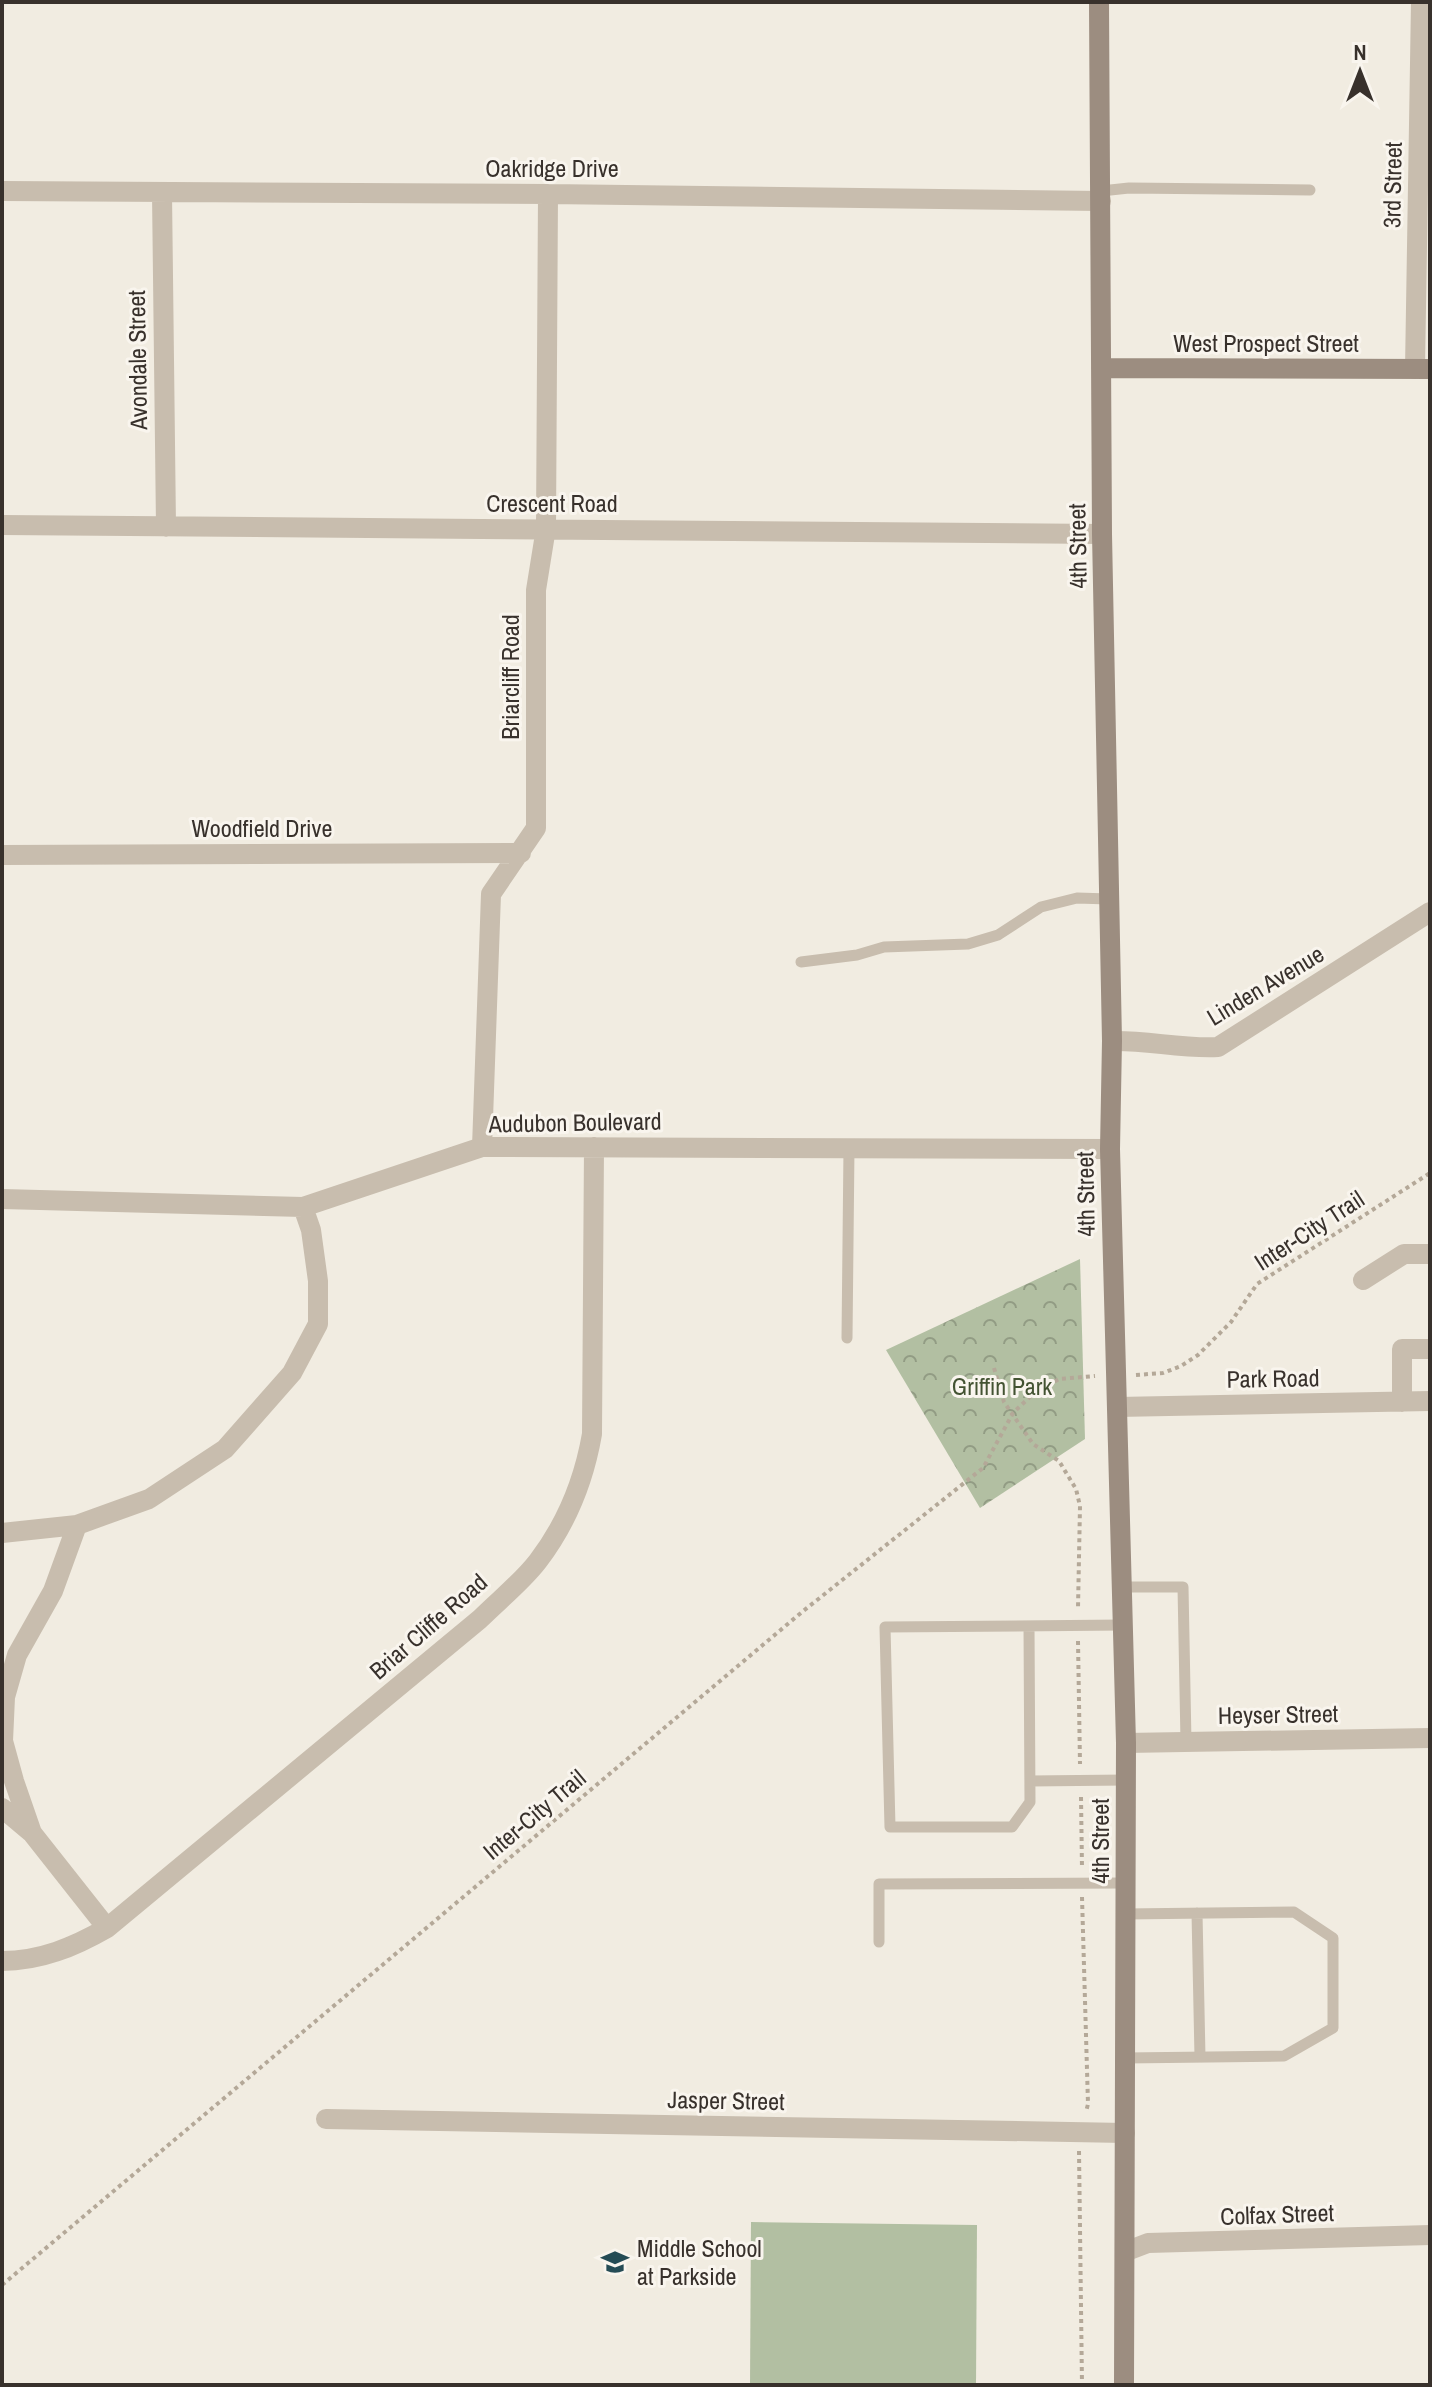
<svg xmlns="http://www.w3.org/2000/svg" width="1432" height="2387" viewBox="0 0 1432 2387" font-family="'Archivo Narrow',sans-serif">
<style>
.green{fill:#b2bfa2}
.forest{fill:url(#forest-crowns)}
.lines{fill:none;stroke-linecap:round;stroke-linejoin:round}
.path{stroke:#b4a898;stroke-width:4;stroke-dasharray:4 4;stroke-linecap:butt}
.lane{stroke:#c8bdae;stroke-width:11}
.street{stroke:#c8bdae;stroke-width:20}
.secondary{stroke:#9c8d80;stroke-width:20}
.labels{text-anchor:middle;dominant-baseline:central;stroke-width:6;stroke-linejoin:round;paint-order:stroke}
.street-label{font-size:24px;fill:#38312c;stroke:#f9f5ee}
.park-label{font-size:24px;fill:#435332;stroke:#f9f5ee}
.poi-label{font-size:24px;fill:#38312c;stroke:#f9f5ee;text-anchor:start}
</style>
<defs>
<pattern id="forest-crowns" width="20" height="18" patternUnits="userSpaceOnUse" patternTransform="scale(2)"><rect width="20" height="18" fill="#b2bfa2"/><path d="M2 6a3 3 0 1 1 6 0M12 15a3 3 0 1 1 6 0" fill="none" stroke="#929c84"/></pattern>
</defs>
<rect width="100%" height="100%" fill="#f1ece1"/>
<path class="green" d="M751,2222L977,2225L976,2385H750Z"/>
<path class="forest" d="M1080,1259L1085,1439L980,1508L886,1350Z"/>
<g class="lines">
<path class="path" d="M994,1368L1004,1402L1033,1444L1059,1461L1076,1489L1080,1506L1078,1608
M1136,1375L1163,1373L1181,1366L1198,1355L1231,1322L1257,1284L1430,1173
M1078,1641L1080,1764
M1081,1797L1082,1868
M1082,1897L1088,2104L1086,2112
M1079,2151L1082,2385
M2,2285L802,1612L983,1468L1013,1413L1034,1393L1059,1379L1095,1376"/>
<path class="lane" d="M1101,191L1129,188L1310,190
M801,962L857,955L884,947L968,944L998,935L1041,907L1077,898L1109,899
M847,1338L849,1148
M1122,1587H1183L1186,1742
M1029,1626L1030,1802L1012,1827H890L885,1627L1123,1625
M1030,1781L1126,1780
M1197,1913L1200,2057
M879,1942V1884L1126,1883
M1125,2058L1284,2056L1333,2028V1938L1294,1912L1125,1914"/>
<path class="street" d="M2,191L548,194L1101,201
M162,193L166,527
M1415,369L1421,2
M2,525L1102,534
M2,855L521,853
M1112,1041C1147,1040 1182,1049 1218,1047L1430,912
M482,1147L491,894L536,828V590L546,528L548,194
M2,1199L303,1207L482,1147L1110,1149
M1363,1280L1404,1254H1430
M1402,1402V1349H1430
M1117,1407L1430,1401
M2,1533L77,1525L149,1499L225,1449L292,1373L318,1324V1281L311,1230L303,1207
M1126,1743L1430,1738
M2,1808L32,1833L107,1928
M32,1833L14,1781L3,1741L5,1697L17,1655L53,1591L77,1525
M2,1961C40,1961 74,1947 107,1928L480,1619C499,1600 522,1582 538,1561C567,1523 584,1480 592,1434L594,1147
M326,2119L1125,2133
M1127,2251L1148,2243L1430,2235"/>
<path class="secondary" d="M1099,2L1102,534L1112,1041L1110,1149L1126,1743L1124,2385
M1101,368L1430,369"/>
</g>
<defs>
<g id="school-bare" transform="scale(2.16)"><path d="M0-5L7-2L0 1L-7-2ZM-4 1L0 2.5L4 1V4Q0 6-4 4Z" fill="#254c55" stroke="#f9f5ee" stroke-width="2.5" paint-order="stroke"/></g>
</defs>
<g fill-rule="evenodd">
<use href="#school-bare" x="615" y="2262"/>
</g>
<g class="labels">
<g class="street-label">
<text x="552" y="168">Oakridge Drive</text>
<text transform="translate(1392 185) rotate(-89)">3rd Street</text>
<text x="1266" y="343">West Prospect Street</text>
<text transform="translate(137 360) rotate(-91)">Avondale Street</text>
<text x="552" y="503">Crescent Road</text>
<text transform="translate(1077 546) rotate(-91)">4th Street</text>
<text transform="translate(510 677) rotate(-90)">Briarcliff Road</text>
<text x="262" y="828">Woodfield Drive</text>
<text transform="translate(1265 985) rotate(-31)">Linden Avenue</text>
<text transform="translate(575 1122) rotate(-1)">Audubon Boulevard</text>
<text transform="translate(1085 1194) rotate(-91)">4th Street</text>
<text transform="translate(1309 1230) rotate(-33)">Inter-City Trail</text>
<text transform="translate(1273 1378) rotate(-1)">Park Road</text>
<text transform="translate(428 1626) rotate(-41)">Briar Cliffe Road</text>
<text transform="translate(1278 1714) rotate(-1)">Heyser Street</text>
<text transform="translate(534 1814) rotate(-40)">Inter-City Trail</text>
<text transform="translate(1100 1841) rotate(-90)">4th Street</text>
<text transform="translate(726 2100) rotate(1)">Jasper Street</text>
<text transform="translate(1277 2214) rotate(-2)">Colfax Street</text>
</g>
<g class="park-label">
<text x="1002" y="1386">Griffin Park</text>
</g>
<g class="poi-label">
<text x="637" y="2248">Middle School<tspan x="637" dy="28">at Parkside</tspan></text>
</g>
</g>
<rect width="1432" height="2387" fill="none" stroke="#38312c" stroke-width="8"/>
<g transform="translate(1360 72)" stroke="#f9f5ee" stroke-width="6" paint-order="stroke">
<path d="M0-6L14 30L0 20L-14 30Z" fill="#38312c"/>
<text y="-12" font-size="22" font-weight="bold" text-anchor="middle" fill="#38312c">N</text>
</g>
</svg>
